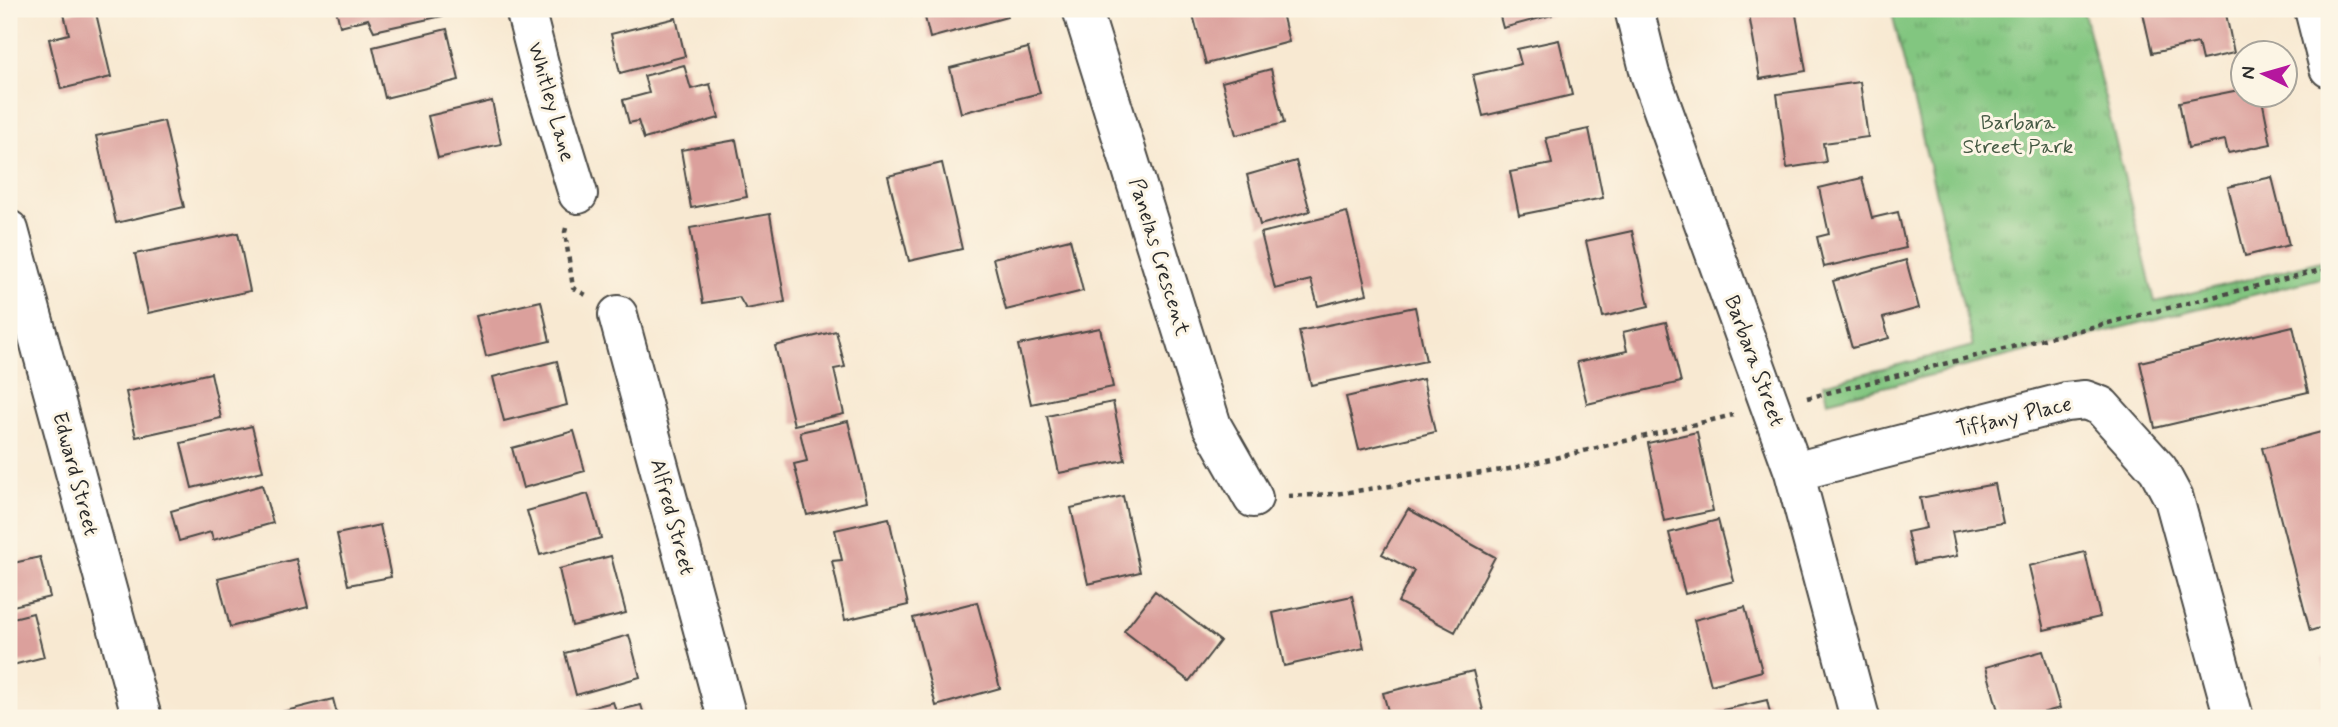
<svg xmlns="http://www.w3.org/2000/svg" width="2338" height="727" viewBox="0 0 2338 727" font-family="Mynerve,sans-serif">
<style>
.park{fill:url(#park-tufts);stroke:#567856;stroke-width:2}
.building{fill:#dba09c}
.lines{fill:none;stroke-linecap:round;stroke-linejoin:round}
.minor-casing{stroke:#4a4844;stroke-width:42}
.path{stroke:#4a4844;stroke-width:4.5;stroke-dasharray:5 5;stroke-linecap:butt}
.minor{stroke:#fff;stroke-width:38}
.labels{text-anchor:middle;dominant-baseline:central;stroke-width:6;stroke-linejoin:round;paint-order:stroke}
.street-label{font-size:21px;fill:#2b2b2b;stroke:#fcf5e5}
.park-label{font-size:21px;fill:#455a44;stroke:#fcf5e5}
</style>
<defs>
<pattern id="park-tufts" width="24" height="20" patternUnits="userSpaceOnUse" patternTransform="scale(1.75)"><rect width="24" height="20" fill="#82c680"/><path d="M3 7l-1-3M5 7V3M7 7l1-3M15 17l-1-3M17 17v-4M19 17l1-3" fill="none" stroke="#6ba169"/></pattern>
</defs>
<rect width="100%" height="100%" fill="#fcf5e5"/>
<filter id="ink" filterUnits="userSpaceOnUse"><feTurbulence type="fractalNoise" baseFrequency=".0143" numOctaves="2"/><feDisplacementMap in="SourceGraphic" scale="14" xChannelSelector="R" yChannelSelector="G"/><feConvolveMatrix kernelMatrix="1 2 1 2 8 2 1 2 1" color-interpolation-filters="sRGB"/></filter>
<filter id="wash" filterUnits="userSpaceOnUse"><feTurbulence type="fractalNoise" baseFrequency=".00686" numOctaves="4" result="noise"/><feDisplacementMap in="SourceGraphic" scale="28" xChannelSelector="R" yChannelSelector="G"/><feGaussianBlur stdDeviation="1.57" result="paint"/><feColorMatrix in="noise" values="0 0 0 0 0 0 0 0 0 0 0 0 0 0 0 0 0 1.4 0 .05"/><feComposite in="paint" operator="in"/></filter>
<g filter="url(#wash)">
<rect width="100%" height="100%" fill="#f8e9d2"/>
<path class="park" d="M1891,9H2083L2155,302L2321,261L2325,277L1827,401L1823,384L1973,346Z"/>
<g id="blocks">
<path class="building" d="M86,9H95L111,77L61,89L49,39L69,34L64,14Z
M336,9H445L447,15L374,31L368,19L340,26Z
M923,9H1005L1007,17L930,38Z
M1201,9H1281L1289,42L1206,64L1192,11Z
M1498,9H1551L1552,15L1503,28Z
M1748,9H1795L1806,71L1760,79Z
M2161,9H2225L2234,53L2202,60L2198,43L2152,53L2143,13Z
M676,18L685,56L620,73L611,34Z
M447,29L459,80L385,98L373,47Z
M1559,40L1572,95L1483,116L1473,75L1521,64L1517,49Z
M1028,48L1040,93L961,113L950,68Z
M684,65L691,89L710,84L719,118L644,139L638,121L629,123L623,100L649,93L644,76Z
M1271,69L1284,123L1236,135L1222,82Z
M1860,82L1868,137L1823,143L1826,162L1787,168L1777,94Z
M2244,89V94H2261L2271,144L2228,153L2225,140L2188,148L2179,102Z
M492,101L501,144L438,158L428,116Z
M164,121L184,207L116,223L96,136Z
M1589,129L1603,198L1519,215L1510,172L1552,164L1546,138Z
M736,140L747,197L691,208L681,150Z
M1296,161L1310,211L1260,225L1247,175Z
M942,163L962,249L909,261L888,176Z
M2272,177L2289,245L2245,256L2228,187Z
M1862,178L1872,218L1898,212L1906,248L1824,267L1817,237L1829,234L1819,188Z
M1347,212L1367,294L1318,306L1311,280L1275,289L1261,233Z
M770,214L785,302L746,309L739,297L703,303L690,228Z
M1632,231L1649,306L1603,317L1586,241Z
M238,233L250,291L148,313L135,254Z
M1070,239L1083,291L1006,310L993,258Z
M1906,260L1919,308L1883,318L1889,338L1852,348L1833,281Z
M541,301L550,341L486,356L476,316Z
M1415,307L1426,361L1311,385L1299,331Z
M1666,322L1681,382L1587,404L1577,362L1627,351L1623,332Z
M2293,326L2308,392L2155,428L2140,362Z
M1100,328L1113,387L1031,404L1018,345Z
M836,331L845,367L834,369L844,414L794,425L775,346Z
M557,361L567,405L504,421L493,377Z
M211,373L221,418L136,437L126,392Z
M1423,379L1435,432L1359,450L1346,397Z
M1113,402L1125,460L1059,473L1047,416Z
M848,421L867,501L807,515L794,464L807,461L800,432Z
M252,426L263,471L192,488L181,443Z
M574,431L585,471L523,488L512,448Z
M1697,432L1713,511L1664,521L1648,443Z
M2321,432L2329,464V625L2310,631L2262,448Z
M1995,484L2003,523L1952,532L1957,556L1914,564L1907,532L1926,528L1920,498Z
M262,485L273,523L213,540L211,532L179,541L171,511Z
M588,494L601,538L540,555L527,511Z
M1123,496L1140,572L1088,584L1071,508Z
M1408,509L1495,557L1455,632L1398,602L1414,571L1382,554Z
M889,518L908,605L845,620L832,561L842,560L835,530Z
M1718,520L1734,581L1685,594L1669,533Z
M380,525L391,577L348,585L337,534Z
M2085,552L2100,617L2044,630L2029,566Z
M611,556L626,613L572,626L559,569Z
M40,557L50,597L9,607V564Z
M296,559L308,607L230,627L218,578Z
M1155,591L1220,641L1189,681L1124,631Z
M1352,596L1364,648L1284,666L1273,613Z
M977,602L1000,688L936,706L913,618Z
M1745,607L1762,671L1711,685L1694,620Z
M33,613L44,657L9,666V619Z
M629,635L640,677L576,695L565,653Z
M2043,651L2060,708L2023,718H2000L1986,667Z
M2329,657V681H2328L2322,659Z
M1473,671L1485,718H1390L1383,693Z
M333,699L338,718H262V717Z
M1767,700L1771,718H1719L1718,711Z
M613,702L616,711L641,705L645,718H575L574,712Z"/>
</g>
</g>
<g filter="url(#ink)">
<use href="#blocks" fill-opacity="0" stroke="#4a4844" stroke-width="2"/>
<g class="lines">
<g class="minor-casing">
<path id="minor" d="M525,9L544,83L578,194
M1082,9L1212,426L1253,498
M1634,9L1650,74L1794,472L1860,718
M2314,9L2329,68
M9,230L142,718
M618,315L727,718
M1794,472L2066,402L2085,400L2101,406L2158,469L2174,499L2234,718"/>
</g>
<path class="path" d="M566,228L565,232L573,288L586,295
M1807,398L2329,268
M1288,496L1335,494L1509,469L1733,415"/>
<use href="#minor" class="minor"/>
</g>
</g>
<g class="labels">
<g class="street-label">
<text transform="translate(551 102) rotate(74)">Whitley Lane</text>
<text transform="translate(1159 257) rotate(73)">Panelas Crescent</text>
<text transform="translate(1754 361) rotate(70)">Barbara Street</text>
<text transform="translate(2014 417) rotate(-13)">Tiffany Place</text>
<text transform="translate(75 474) rotate(75)">Edward Street</text>
<text transform="translate(672 517) rotate(75)">Alfred Street</text>
</g>
<g class="park-label">
<text x="2018" y="123">Barbara<tspan x="2018" dy="24">Street Park</tspan></text>
</g>
</g>
<rect width="2338" height="727" fill="none" stroke="#fcf5e5" stroke-width="35"/>
<g transform="translate(2264 74) rotate(275)"><circle r="33" fill="#fcf5e5" stroke="#a8a49b" stroke-width="2"/>
<path d="M0-5L12 26L0 18L-12 26Z" fill="#b5179e"/>
<text y="-10" font-size="19" font-weight="bold" text-anchor="middle" fill="#2b2b2b">N</text>
</g>
</svg>
